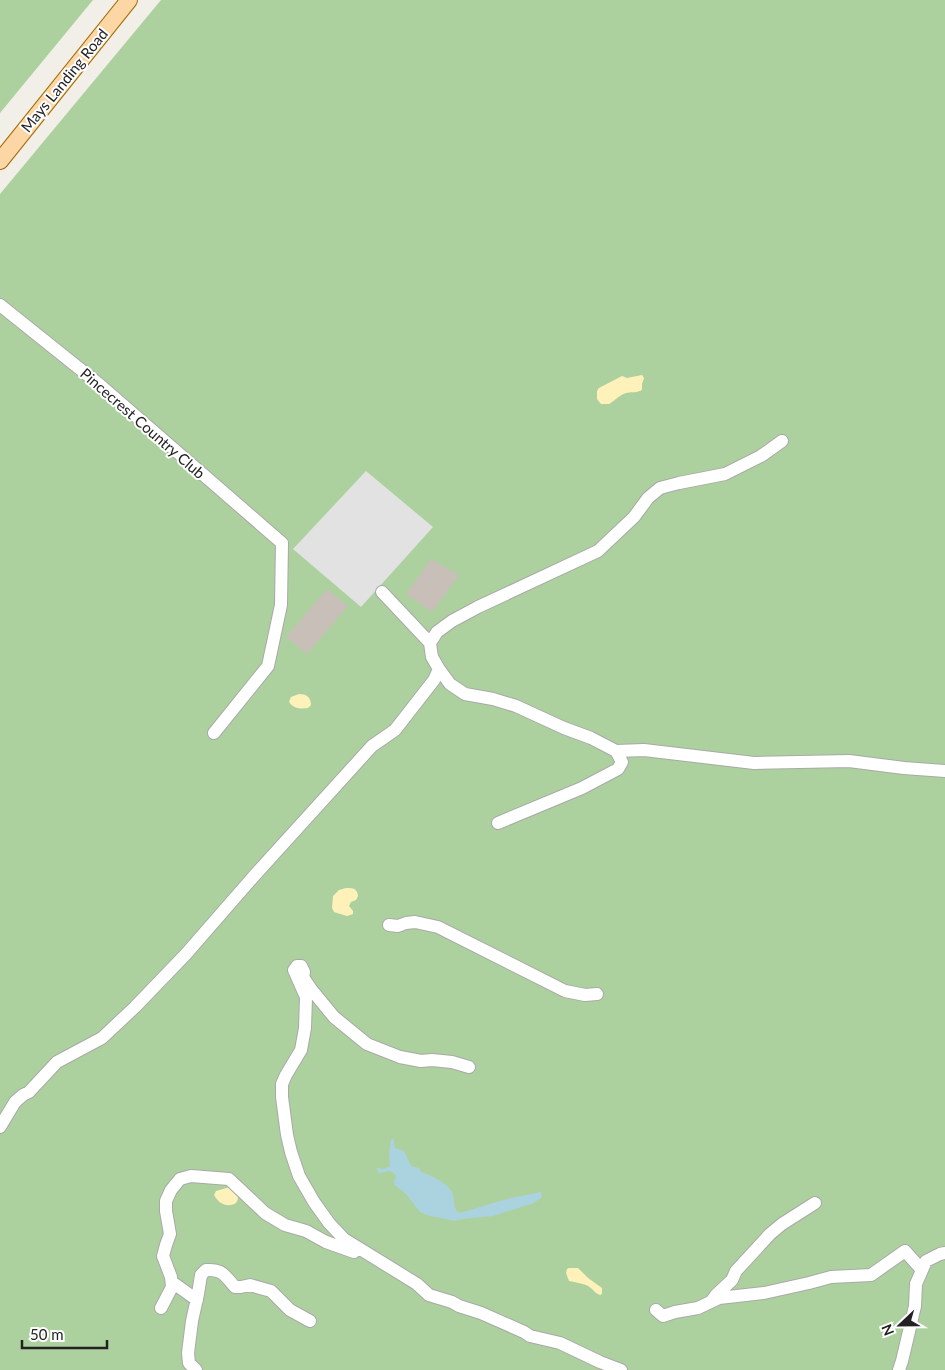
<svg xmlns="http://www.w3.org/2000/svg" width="945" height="1370" viewBox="0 0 945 1370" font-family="Lato,sans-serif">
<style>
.forest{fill:#add19e}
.sand{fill:#fff1ba}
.parking{fill:#e2e2e2}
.water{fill:#aad3df}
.building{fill:#c7bfb8}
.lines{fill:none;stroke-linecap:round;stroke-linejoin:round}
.minor-casing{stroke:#a9a9a9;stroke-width:14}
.major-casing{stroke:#a06b00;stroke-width:18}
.minor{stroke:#fff;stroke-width:12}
.major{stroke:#fcd6a4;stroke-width:16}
.labels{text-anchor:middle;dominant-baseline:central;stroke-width:4;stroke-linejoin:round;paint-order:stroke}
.street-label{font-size:15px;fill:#222;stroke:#fff}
</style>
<rect width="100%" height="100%" fill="#f2efe9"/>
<path class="forest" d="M0,0H93L0,113Z
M161,0H945V1370H0V194Z"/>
<path class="sand" d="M642,375L644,378L642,384V390C633,394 633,391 626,393C621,394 614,401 609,404H601L597,399V391L599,388L622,376L627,378Z
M299,694C306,694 311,697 311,705L308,708C301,709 294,709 289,702L291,697Z
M346,888C353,888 357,888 358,896L356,900L351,902L349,906L353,911V914L347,916L334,912L332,908L333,896L339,890Z
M230,1187L237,1194L238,1199L236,1203C227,1208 219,1204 214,1195L216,1191Z
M569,1268H578L588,1278L602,1288V1294L600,1295C594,1293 592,1287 586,1285C581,1283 574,1282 569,1281L566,1273L567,1269Z"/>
<path class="parking" d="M366,471L433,527L361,607L293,549Z"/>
<path class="water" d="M393,1138L395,1148L404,1151L411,1166L419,1168L421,1172C432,1176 445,1181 452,1192C456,1200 451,1208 460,1213L507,1199L541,1192L542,1197L534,1203L493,1216L462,1219L456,1221L430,1216L420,1212L407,1195L394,1184V1180L396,1179V1176L394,1173L389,1171L379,1173L376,1168L384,1169L390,1166L389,1155L391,1140Z"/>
<path class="building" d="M431,559L459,575L432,612L406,594Z
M327,589L348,606L307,654L286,637Z"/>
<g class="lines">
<g class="minor-casing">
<path id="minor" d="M0,305L100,385L282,543L281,605L268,666L214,733
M382,592L430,643
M439,669L450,684L465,694L493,699L516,706L564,728L591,738L616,751L622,762L618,769L582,788L498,823
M616,751L644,750L754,763L849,761L904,768L945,771
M389,925L398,926L406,923L415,922L438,927L565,991L585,995L597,994
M469,1067L452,1062L432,1060L421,1061L400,1057L367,1044L334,1017L311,989L303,977L304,972L301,966H297L294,970L306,997L305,1028L301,1050L286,1075L282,1084V1097L287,1135L291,1152L299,1176L314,1202L329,1223L344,1239L417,1284L429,1295L452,1302L459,1306L481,1313L524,1332L530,1336L560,1343L600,1362L621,1370
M0,1127L15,1102L23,1095L29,1092L57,1062L102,1038L135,1007L186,954L254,876L372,746L395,730L434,680L439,669L432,657L430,643L437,632L452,621L478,607L598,551L634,517L648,498L660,488L679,483L725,474L761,456L782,441
M172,1282L197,1300
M711,1302L716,1295L732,1280L736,1271L770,1234L782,1224L815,1203
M161,1308L172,1287L171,1277L163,1256L166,1245L170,1234L166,1211V1201L171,1190L180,1179L191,1176L229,1179L265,1213L285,1225L306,1231L326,1242L354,1252
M656,1310L663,1316L675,1312L698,1308L719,1298L764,1293L809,1283L831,1277L871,1275L905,1251L922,1270
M196,1370L189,1363L188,1353L192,1321L198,1294L201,1275L206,1270C223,1269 224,1275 235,1287H241L250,1285L271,1291L290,1310L310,1321
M899,1370L902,1361L915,1306L916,1284L926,1261L940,1254L945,1253"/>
</g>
<g class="major-casing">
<path id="major" d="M0,161L129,0"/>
</g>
<use href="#minor" class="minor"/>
<use href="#major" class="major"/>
</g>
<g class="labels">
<g class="street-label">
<text transform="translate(64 80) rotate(-51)">Mays Landing Road</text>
<text transform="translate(143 423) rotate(41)">Pincecrest Country Club</text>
</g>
</g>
<g transform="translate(900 1325) rotate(248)" stroke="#ffffff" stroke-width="4" paint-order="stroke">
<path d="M0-4L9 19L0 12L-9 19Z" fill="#222222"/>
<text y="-8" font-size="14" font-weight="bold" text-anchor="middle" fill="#222222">N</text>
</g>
<path d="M22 1340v8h85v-8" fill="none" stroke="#222222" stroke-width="2.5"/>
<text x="30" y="1340" font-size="15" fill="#222222" stroke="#ffffff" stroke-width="4" paint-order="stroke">50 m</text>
</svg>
